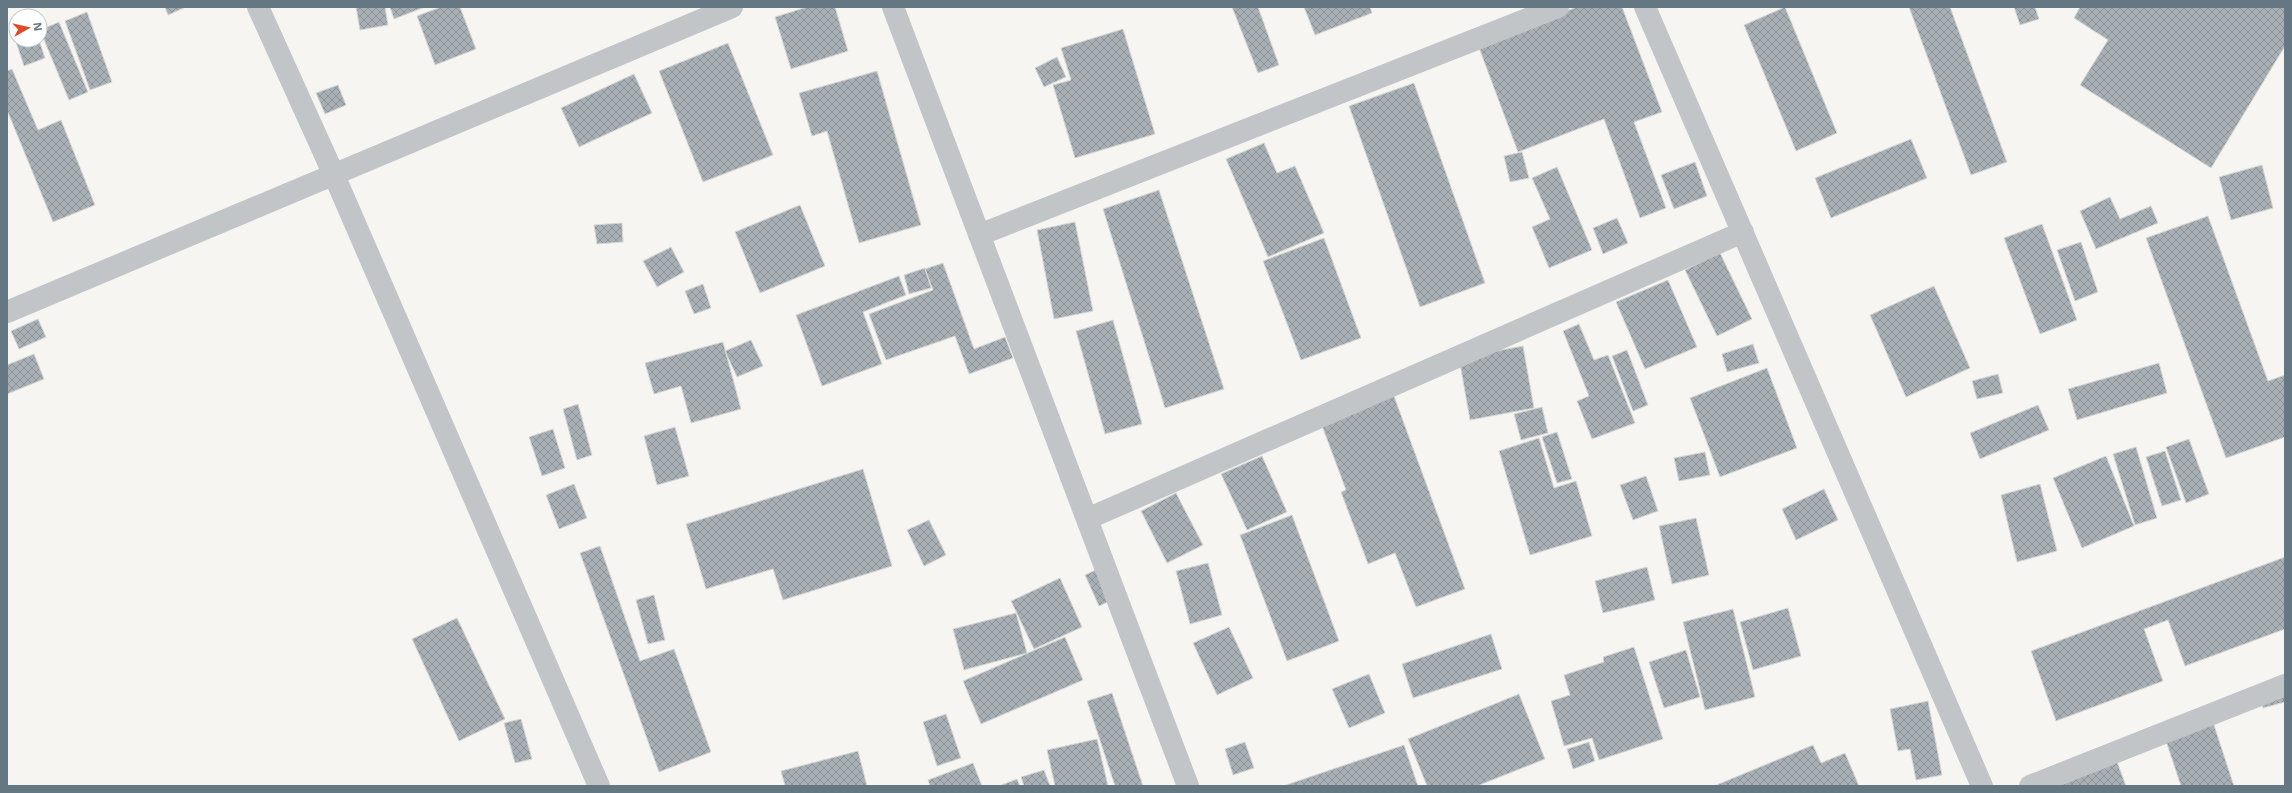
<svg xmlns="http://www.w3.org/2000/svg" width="2292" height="793" viewBox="0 0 2292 793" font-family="'Noto Sans',sans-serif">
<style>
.building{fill:url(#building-cross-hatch);stroke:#d7d7d5}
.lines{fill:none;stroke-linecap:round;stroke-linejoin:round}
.street{stroke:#c1c5c8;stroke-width:22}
</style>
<defs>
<pattern id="building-cross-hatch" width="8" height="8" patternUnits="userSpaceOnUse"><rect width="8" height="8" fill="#a8b0b5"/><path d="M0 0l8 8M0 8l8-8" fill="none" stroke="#8c9499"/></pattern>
</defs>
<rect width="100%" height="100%" fill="#f6f5f2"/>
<path class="building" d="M165,7H186L168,15Z
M356,7H385L388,25L360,30Z
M390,7H425L394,19Z
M441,7H460L476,49L435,65L417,16Z
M807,7H835L848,51L791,69L775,17Z
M1232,7H1258L1279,65L1258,73Z
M1304,7H1370L1372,13L1315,35Z
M1577,7H1622L1662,112L1634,122L1666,208L1640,218L1604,119L1518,152L1478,45Z
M1785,7L1837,133L1796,151L1744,25Z
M1909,7H1950L2007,162L1971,175Z
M2014,7H2035L2039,19L2020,25Z
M2080,7H2285V46L2211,168L2080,85L2108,40L2074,18Z
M87,12L112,82L90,90L65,21Z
M59,22L88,92L69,100L40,30Z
M1123,29L1155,134L1075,158L1053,85L1071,80L1061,48Z
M15,39L39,40L45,58L24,66Z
M728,43L773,155L703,182L659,71Z
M1057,57L1066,77L1044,87L1035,68Z
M12,69L38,130L61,120L95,205L53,222L7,110V71Z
M877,71L921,225L859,243L827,131L812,136L799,93Z
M634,74L652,113L579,147L561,108Z
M1414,83L1485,283L1420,307L1349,106Z
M338,85L346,105L325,114L316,93Z
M1911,139L1927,178L1831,218L1815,178Z
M1264,143L1277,173L1295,166L1324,233L1268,257L1226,159Z
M1522,152L1529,178L1510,182L1504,156Z
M1695,162L1707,196L1674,209L1661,175Z
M2262,165L2273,208L2231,220L2219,177Z
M1557,167L1592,250L1549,268L1532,227L1550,219L1532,178Z
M1159,190L1224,389L1165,408L1103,209Z
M2110,197L2120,219L2151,206L2158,223L2096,249L2080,211Z
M800,205L825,266L760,293L735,232Z
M2208,216L2268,381L2285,375V437L2226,458L2146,238Z
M1617,218L1628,243L1603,254L1593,228Z
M1075,222L1093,311L1054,319L1037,230Z
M622,223L623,242L597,244L594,225Z
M2042,224L2077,320L2040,334L2004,238Z
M1324,238L1361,338L1301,360L1263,261Z
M2081,242L2098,292L2075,301L2057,250Z
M671,247L684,272L657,287L643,261Z
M1720,253L1752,319L1717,336L1685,270Z
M943,263L974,349L1005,337L1013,358L969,374L955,336L886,360L869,314L933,290L925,269Z
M925,268L931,288L909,294L904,275Z
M899,276L906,295L863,312L882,364L822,386L796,315Z
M1668,280L1697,347L1645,369L1616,302Z
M703,284L711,308L694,314L685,291Z
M1934,286L1970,368L1906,397L1870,315Z
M38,319L46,337L19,349L11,331Z
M1113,320L1142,424L1105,434L1076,331Z
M1579,324L1594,360L1608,355L1635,423L1592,439L1577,401L1589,396L1563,331Z
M751,340L763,366L737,377L725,351Z
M723,342L741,409L691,423L681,386L654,394L645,363Z
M1753,344L1759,363L1727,372L1722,354Z
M1523,346L1534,408L1470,420L1459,358Z
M1627,350L1648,405L1633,411L1612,356Z
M34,354L44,379L7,394V365Z
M2159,363L2167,393L2077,420L2068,389Z
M1767,368L1797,448L1720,477L1690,398Z
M1998,374L2003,393L1977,399L1972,381Z
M1391,388L1465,589L1416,607L1395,553L1368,564L1341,492L1346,490L1318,415Z
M578,404L592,455L577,460L563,409Z
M2038,405L2049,430L1980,459L1970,433Z
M1542,407L1548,433L1521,440L1514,414Z
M675,427L689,476L657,485L644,436Z
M553,429L565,468L542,476L529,437Z
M1557,432L1572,479L1557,483L1542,437Z
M1539,438L1554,488L1576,481L1592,536L1530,555L1499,451Z
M2189,439L2209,494L2186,503L2166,447Z
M2136,447L2157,518L2135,525L2113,454Z
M2165,451L2181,500L2162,506L2146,457Z
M1705,452L1710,475L1679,481L1674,458Z
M1262,456L1287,512L1247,530L1221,474Z
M2106,456L2134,526L2082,548L2053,478Z
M863,469L892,566L783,600L773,569L706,589L686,524Z
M1646,476L1658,511L1633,520L1620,485Z
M574,484L587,518L559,529L546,495Z
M2040,484L2057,551L2017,562L2001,495Z
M1824,489L1838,520L1796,540L1782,509Z
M1176,493L1203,545L1167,563L1141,511Z
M1292,515L1339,641L1287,661L1240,535Z
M1696,518L1709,575L1672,584L1659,526Z
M929,520L946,555L924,566L907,530Z
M600,546L640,661L674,649L711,752L659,772L580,553Z
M2285,557V629L2185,666L2168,620L2144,629L2163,681L2056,721L2031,651Z
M1208,563L1222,615L1190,624L1176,571Z
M1647,567L1655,600L1603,613L1595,581Z
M1098,569L1112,600L1099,606L1085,575Z
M1060,578L1082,627L1034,649L1011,601Z
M654,595L665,640L648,644L636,600Z
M1788,608L1801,656L1753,670L1740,622Z
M1733,609L1755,697L1705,710L1683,622Z
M1016,613L1027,653L964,670L953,629Z
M457,618L505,719L459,741L412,639Z
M1229,627L1253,678L1217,695L1193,643Z
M1491,634L1502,669L1413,698L1402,664Z
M1065,637L1083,680L981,724L963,681Z
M1634,647L1663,739L1599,760L1592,738L1564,746L1551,701L1570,695L1564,675L1604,662L1603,657Z
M1686,650L1700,697L1664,708L1649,662Z
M1369,674L1385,713L1349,728L1332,689Z
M2285,681V702L2263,708L2258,689Z
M1112,693L1143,786H1115L1087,701Z
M1519,694L1545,759L1477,786H1427L1408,739Z
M1928,701L1942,775L1916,780L1910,749L1898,751L1890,709Z
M946,714L961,758L937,766L923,722Z
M2211,716L2234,786H2181L2163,732Z
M521,719L532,759L515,763L504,723Z
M1097,739L1108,786H1055L1047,750Z
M1245,742L1254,768L1233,775L1225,749Z
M1589,742L1595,761L1573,769L1567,749Z
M1404,745L1418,786H1283Z
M1813,745L1821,763L1845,753L1859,786H1714Z
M858,751L867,786H785L781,771Z
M2116,759L2126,786H2059Z
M973,763L982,786H930L928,780Z
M1044,770L1050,786H1024L1021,777Z
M1017,779L1020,786H999Z"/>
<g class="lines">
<path class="street" d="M258,7L334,175L599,786
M893,7L1188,786
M1645,7L1982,786
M979,235L1558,7
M7,312L732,7
M1087,519L1743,232
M2030,786L2285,685"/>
</g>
<rect width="2292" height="793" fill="none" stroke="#657782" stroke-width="16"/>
<g transform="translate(28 28) rotate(82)"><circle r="19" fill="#ffffff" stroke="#c1c9cd"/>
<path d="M0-3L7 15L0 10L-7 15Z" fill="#dd4b2b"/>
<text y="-6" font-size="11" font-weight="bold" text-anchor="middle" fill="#657782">N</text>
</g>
</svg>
